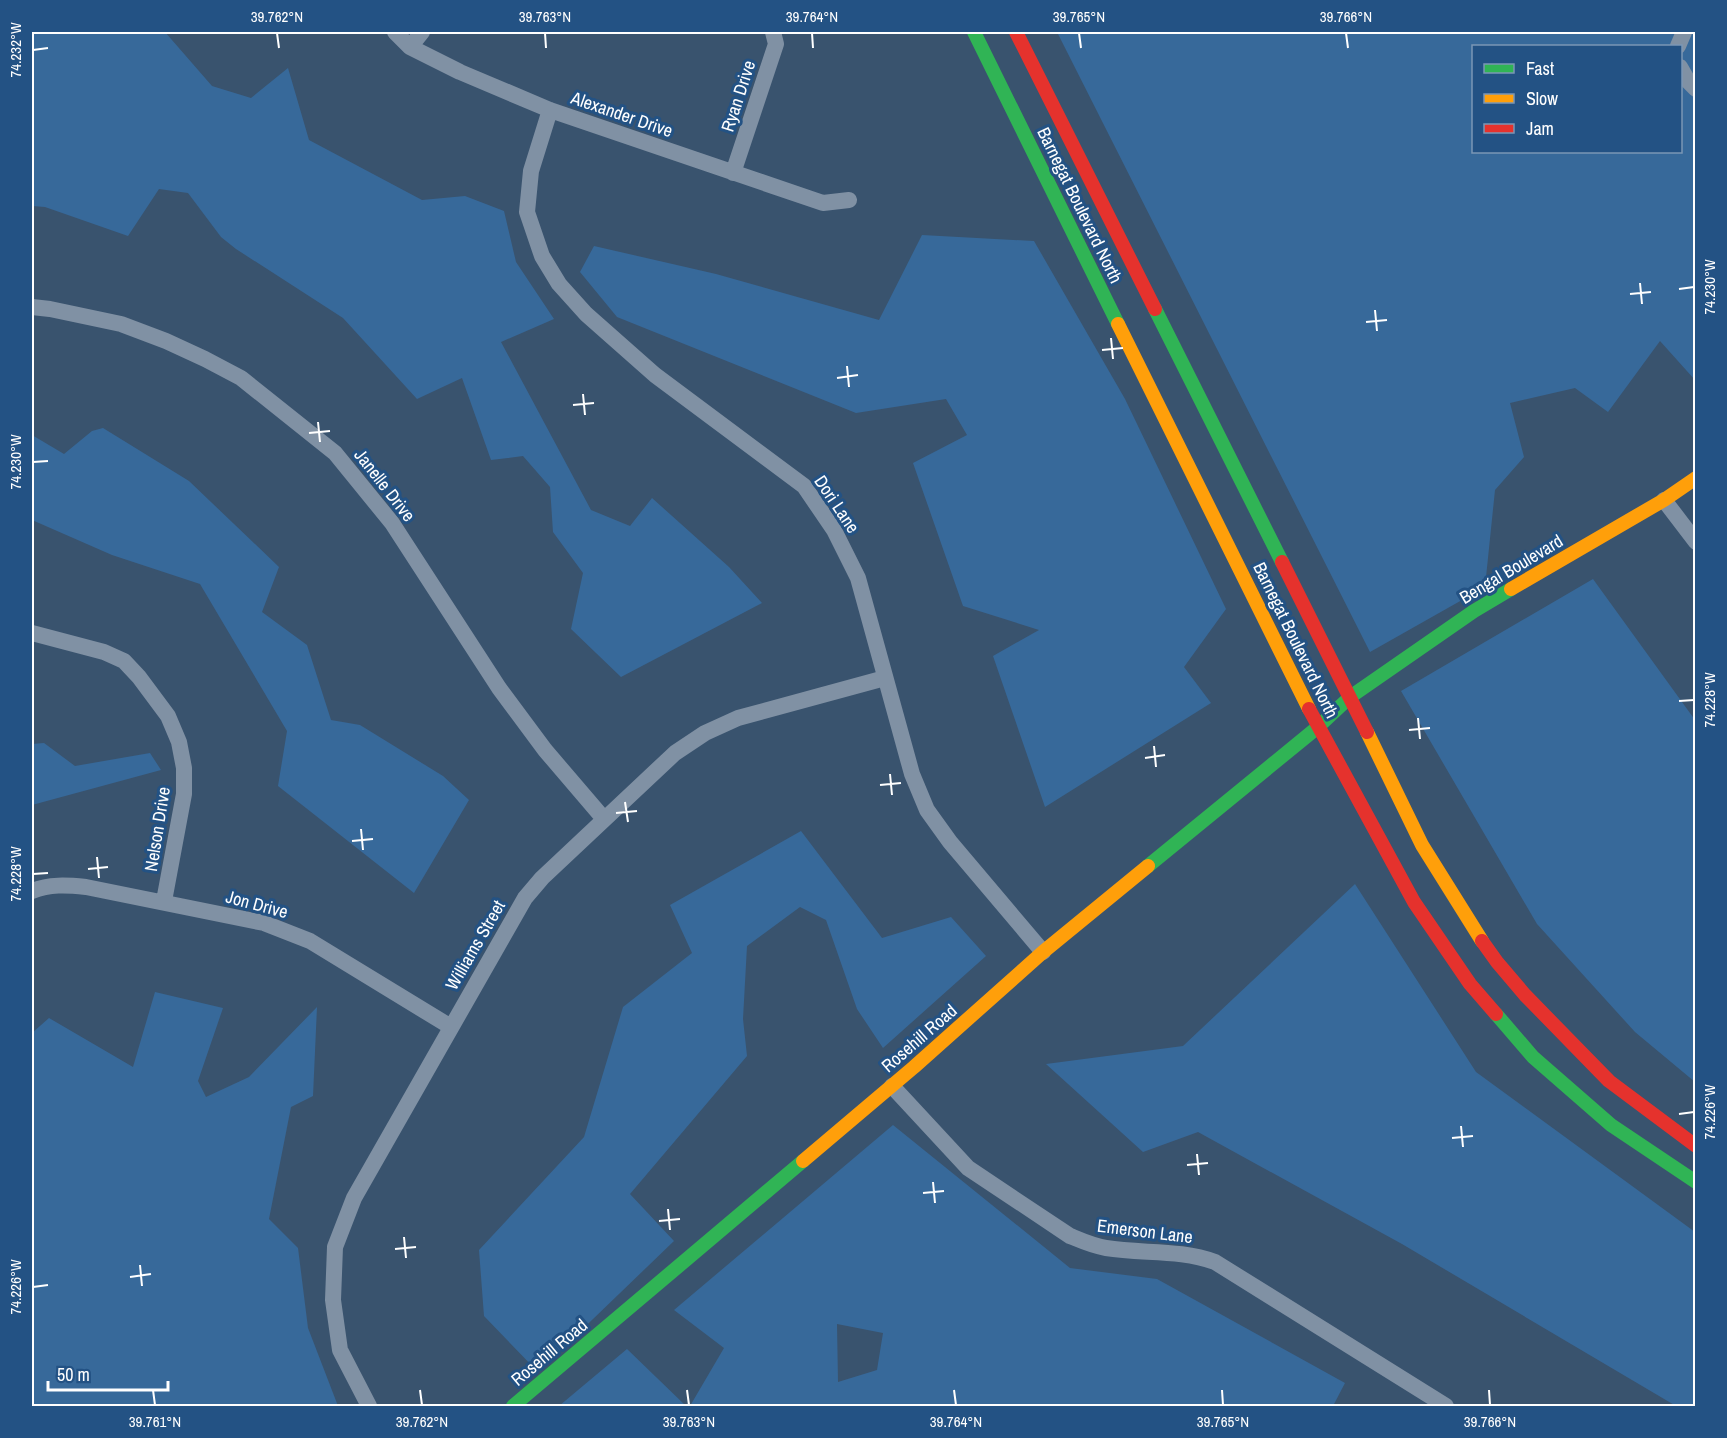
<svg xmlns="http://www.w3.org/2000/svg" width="1727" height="1438" viewBox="0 0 1727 1438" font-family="'Archivo Narrow',sans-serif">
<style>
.green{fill:#37699a;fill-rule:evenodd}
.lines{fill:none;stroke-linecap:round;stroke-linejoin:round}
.street{stroke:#8091a4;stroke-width:16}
.fast{stroke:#30b455;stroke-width:14}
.slow{stroke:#ff9f0a;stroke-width:14}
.jam{stroke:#e5322d;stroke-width:14}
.ticks{fill:none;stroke:#fff;stroke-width:2}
.labels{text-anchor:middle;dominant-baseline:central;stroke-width:6;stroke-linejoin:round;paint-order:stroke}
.street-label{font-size:18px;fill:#fff;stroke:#235284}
.neatline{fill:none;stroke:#fff;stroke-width:2}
.ticks-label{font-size:15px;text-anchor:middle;fill:#fff}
</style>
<rect width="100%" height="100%" fill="#39536e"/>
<path class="green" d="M32,32H165L212,86L251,98L288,68L309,140L422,200L465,196L504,211L516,262L554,319L501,342L591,510L630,526L652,498L729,567L762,603L621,677L571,629L583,573L553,532L550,487L523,456L491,460L462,378L417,399L343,318L236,249L221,237L188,193L159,189L128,236L45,207L32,206Z
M1057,32H1695V380L1660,341L1608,412L1575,388L1510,403L1524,457L1495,490L1485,587L1370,652ZM1474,46H1680V152H1474Z
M922,235L1034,241L1125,399L1226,609L1184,667L1211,703L1045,807L993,656L1039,630L963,606L913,463L967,435L946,399L856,413L617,317L580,272L594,246L716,274L879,320Z
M103,428L189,481L279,567L262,612L307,645L331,720L360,725L443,776L469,800L414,893L278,786L287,731L200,584L112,555L32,520V435L64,454L92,431Z
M1593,579L1695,720V1082L1635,1032L1537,924L1401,691Z
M44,743L75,766L150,753L161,770L32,805V744Z
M801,831L882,938L951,917L986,956L883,1048L857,1009L826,920L800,907L747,946L743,1019L747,1056L630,1194L674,1241L538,1372L484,1316L479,1250L584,1137L623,1007L692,953L670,905Z
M1355,884L1476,1072L1695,1232V1406H1676L1402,1244L1198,1132L1143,1152L1046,1064L1183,1046Z
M155,992L223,1008L198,1081L206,1097L249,1077L317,1007L313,1096L291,1107L269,1219L298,1248L308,1328L338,1406H32V1033L49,1018L133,1067Z
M893,1125L1070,1268L1157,1279L1345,1383L1333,1406H690L724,1348L674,1310ZM837,1324L883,1333L877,1370L838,1382Z
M627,1349L686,1406H559Z"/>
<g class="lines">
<path class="street" d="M395,32L410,47L460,72L550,110L823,203L849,200
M1678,46L1684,32
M410,47L422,32
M1680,67L1688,81L1696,89
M550,110L531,171L527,212L542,256L559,284L586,314L655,375L804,486L834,530L858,578L912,774L927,810L950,842L1043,952
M733,173L776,44L773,32
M32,307L50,309L121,324L166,341L205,359L241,378L335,453L392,523L499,688L545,750L604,819
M1664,500L1696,542
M32,633L104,652L124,661L139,677L168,716L179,742L184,768V794L164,901
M32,891C50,884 66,885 86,887L264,923L310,941L451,1027
M892,1086L968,1168L1070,1236C1082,1241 1093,1246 1106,1248C1142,1254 1180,1249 1215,1262L1446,1406
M369,1406L340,1350L333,1300L335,1247L354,1198L525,898L542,878L675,753L705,733L738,718L885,678"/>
<path class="fast" d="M974,32L1118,324
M1155,309L1282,562
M1148,866L1318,727L1350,697L1474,611L1511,589
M1496,1014L1533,1057L1611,1125L1696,1182
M513,1406L803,1161"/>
<path class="slow" d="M1118,324L1309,709
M1511,589L1664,500L1696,478
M1367,732L1422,845L1482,941
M803,1161L914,1067L1043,952L1148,866"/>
<path class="jam" d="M1016,32L1155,309
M1282,562L1367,732
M1309,709L1414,902L1470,984L1496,1014
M1482,941L1497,962L1525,995L1609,1081L1696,1146"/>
</g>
<path class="ticks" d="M277,33L279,48M545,33L546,48M812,33L813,48M1079,33L1081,48M1346,33L1348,48M33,50L48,48M1640,283L1642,304M1679,289L1694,287M1630,294L1651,292M1375,310L1377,331M1366,322L1387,320M1111,338L1113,359M1102,350L1123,348M847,366L849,387M837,378L858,375M583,394L585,415M573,405L594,403M318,422L320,442M309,433L330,431M33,462L48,461M1679,701L1694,700M1418,718L1420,739M1409,730L1430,728M1154,746L1156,767M1145,758L1165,755M890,774L892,795M880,785L901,783M625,802L628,822M616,813L637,811M361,829L363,850M352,841L373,839M97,857L99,878M88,869L108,867M33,874L48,873M1679,1114L1694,1112M1461,1126L1463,1147M1452,1138L1473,1136M1197,1154L1199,1175M1187,1165L1208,1163M933,1182L935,1203M923,1193L944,1191M668,1209L670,1230M659,1221L680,1219M404,1237L406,1258M395,1249L416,1247M140,1265L142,1286M130,1277L151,1274M33,1287L48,1285M153,1390L155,1405M420,1390L422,1405M687,1390L689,1405M954,1390L956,1405M1222,1390L1223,1405M1489,1390L1490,1405"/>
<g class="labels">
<g class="street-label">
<text transform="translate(738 96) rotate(-72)">Ryan Drive</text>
<text transform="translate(622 114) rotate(19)">Alexander Drive</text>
<text transform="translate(1080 205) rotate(64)">Barnegat Boulevard North</text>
<text transform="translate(385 485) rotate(52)">Janelle Drive</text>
<text transform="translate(837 504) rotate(56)">Dori Lane</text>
<text transform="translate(1511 569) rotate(-31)">Bengal Boulevard</text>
<text transform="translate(1296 640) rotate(64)">Barnegat Boulevard North</text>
<text transform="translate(157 829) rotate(-81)">Nelson Drive</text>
<text transform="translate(257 904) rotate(15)">Jon Drive</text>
<text transform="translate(475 945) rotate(-60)">Williams Street</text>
<text transform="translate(919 1038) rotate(-41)">Rosehill Road</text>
<text transform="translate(1145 1231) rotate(7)">Emerson Lane</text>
<text transform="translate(549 1352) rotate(-40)">Rosehill Road</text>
</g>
</g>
<rect width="1727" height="1438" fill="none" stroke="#235284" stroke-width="66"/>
<rect x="1472" y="45" width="210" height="108" fill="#235284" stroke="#7b97b5" stroke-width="1.5"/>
<rect x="1484" y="64" width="30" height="9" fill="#30b455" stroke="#7b97b5" stroke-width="1.5"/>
<text x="1526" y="75" font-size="18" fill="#ffffff">Fast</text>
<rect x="1484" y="94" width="30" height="9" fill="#ff9f0a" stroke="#7b97b5" stroke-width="1.5"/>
<text x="1526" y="105" font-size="18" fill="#ffffff">Slow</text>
<rect x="1484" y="124" width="30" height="9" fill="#e5322d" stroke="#7b97b5" stroke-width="1.5"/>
<text x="1526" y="135" font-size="18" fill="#ffffff">Jam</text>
<path d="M48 1381v9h120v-9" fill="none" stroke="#ffffff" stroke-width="3"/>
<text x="57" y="1381" font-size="18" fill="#ffffff" stroke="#235284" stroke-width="4.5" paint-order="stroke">50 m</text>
<rect x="33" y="33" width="1661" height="1372" class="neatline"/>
<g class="ticks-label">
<text x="277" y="22">39.762°N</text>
<text x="545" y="22">39.763°N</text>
<text x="812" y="22">39.764°N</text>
<text x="1079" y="22">39.765°N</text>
<text x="1346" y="22">39.766°N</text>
<text transform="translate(16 50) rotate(-90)" y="5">74.232°W</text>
<text transform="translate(1710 287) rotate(-90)" y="5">74.230°W</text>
<text transform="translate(16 462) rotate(-90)" y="5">74.230°W</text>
<text transform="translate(1710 700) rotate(-90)" y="5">74.228°W</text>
<text transform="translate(16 874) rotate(-90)" y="5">74.228°W</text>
<text transform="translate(1710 1112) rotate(-90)" y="5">74.226°W</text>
<text transform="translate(16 1287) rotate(-90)" y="5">74.226°W</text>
<text x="155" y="1427">39.761°N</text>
<text x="422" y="1427">39.762°N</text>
<text x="689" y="1427">39.763°N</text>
<text x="956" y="1427">39.764°N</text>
<text x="1223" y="1427">39.765°N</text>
<text x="1490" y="1427">39.766°N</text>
</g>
</svg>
